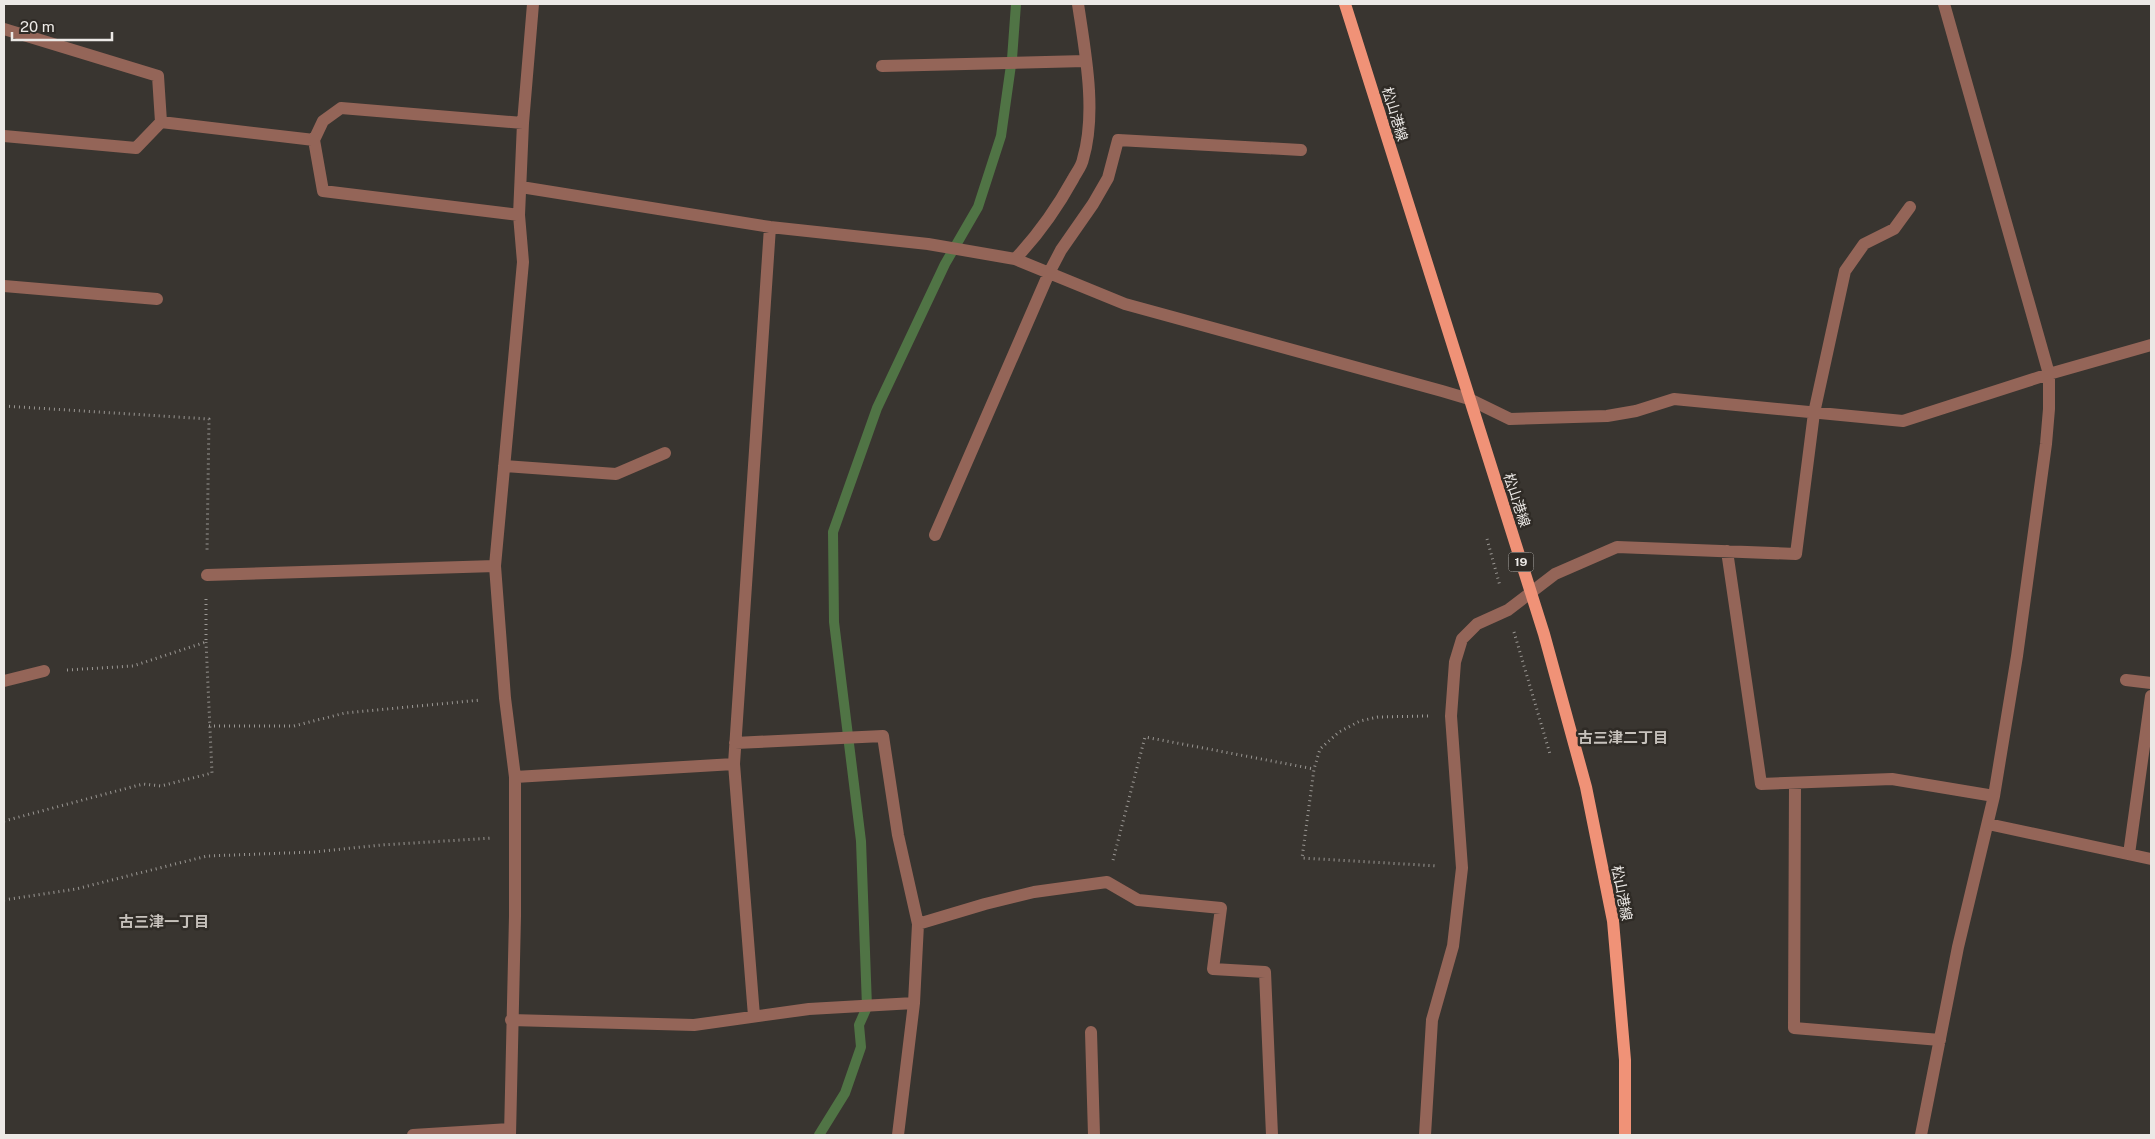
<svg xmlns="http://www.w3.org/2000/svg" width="2155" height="1139" viewBox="0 0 2155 1139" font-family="'Public Sans','Noto Sans JP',sans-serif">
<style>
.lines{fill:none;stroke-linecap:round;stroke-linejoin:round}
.stream{stroke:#507445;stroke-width:10}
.path{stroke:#9a9793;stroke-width:3;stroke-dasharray:1 4;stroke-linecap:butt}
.minor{stroke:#946558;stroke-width:12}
.major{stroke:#f09277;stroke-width:12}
.labels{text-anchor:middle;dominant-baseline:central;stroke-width:5;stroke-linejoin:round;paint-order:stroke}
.shield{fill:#2f2b26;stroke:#b3b0ac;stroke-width:1}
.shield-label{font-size:12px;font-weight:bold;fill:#ece9e6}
.street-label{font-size:14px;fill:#ece9e6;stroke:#2f2b26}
.neighbourhood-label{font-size:15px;font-weight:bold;fill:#c6c1bb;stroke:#2f2b26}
</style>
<rect width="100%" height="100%" fill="#393530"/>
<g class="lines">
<path class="stream" d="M819,1135L845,1093L861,1047L859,1025L867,1007L861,841L834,622L833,532L877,408L945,264L978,207L1001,136L1011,65L1008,63L1012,59L1016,4"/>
<path class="path" d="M4,406L209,419L207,552
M1487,539L1500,586
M1514,632L1550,754
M67,670L133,666L206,642V598
M1428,716L1378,717L1360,721L1339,732L1320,749L1314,769L1302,858L1438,866
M209,726H294L345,713L481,700
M4,821L143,784L161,786L212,773L206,642
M1113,860L1145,737L1314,769
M4,900L76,889L207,856L314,852L381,845L493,838"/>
<path class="minor" d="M4,29L158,76L161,122
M882,66L1085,61
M4,136L136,148L161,122L314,140L323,121L341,108L523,123
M314,140L323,191L519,215
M521,187L770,227L928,244L1015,259L1125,304L1442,391L1469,399L1510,419L1607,416L1636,411L1674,399L1903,421L2049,374L2151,345
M1015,259C1038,235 1057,208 1073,179C1076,173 1082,166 1083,159C1097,112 1085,51 1078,4
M4,286L157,299
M504,466L616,474L665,453
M935,535L1049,273L1061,250L1093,204L1108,178L1118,140L1301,150
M1727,551L1761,784L1892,779L1994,796
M207,575L495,566
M2126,680L2151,683
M4,681L44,671
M735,743L883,736L898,835L918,924L914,1003L898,1135
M515,777L734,764
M1795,783L1794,1028L1940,1040
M1988,824L2151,859
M2129,854L2151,696
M918,924L985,904L1034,892L1107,882L1138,900L1221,908L1213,969L1265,972L1272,1135
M754,1016L734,764L770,227
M511,1020L694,1025L809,1009L914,1003
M1091,1032L1094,1135
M413,1135L510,1129
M510,1135L515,916V777L505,698L495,566L523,262L519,215L523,123L533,4
M1425,1135L1432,1020L1453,946L1462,868L1451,716L1455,662L1462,639L1477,624L1508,610L1555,574L1617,547L1796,554L1814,413L1845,271L1864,244L1894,229L1910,207
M1921,1135L1958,947L1994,796L2017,656L2046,444L2049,409V374L1944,4"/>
<path class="major" d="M1345,4L1544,634L1586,787L1613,921L1625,1060V1135"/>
</g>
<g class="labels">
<rect class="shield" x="1508.5" y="552.5" width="25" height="19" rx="4"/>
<g class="shield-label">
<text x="1521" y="562">19</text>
</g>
<g class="street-label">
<text transform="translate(1395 114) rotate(73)">松山港線</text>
<text transform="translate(1517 500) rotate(72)">松山港線</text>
<text transform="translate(1622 893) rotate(79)">松山港線</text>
</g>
<g class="neighbourhood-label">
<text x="1623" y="737">古三津二丁目</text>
<text x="164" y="921">古三津一丁目</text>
</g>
</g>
<rect width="2155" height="1139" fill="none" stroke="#ece9e6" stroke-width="10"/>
<path d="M12 32v8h100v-8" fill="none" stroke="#ece9e6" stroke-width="2.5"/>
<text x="20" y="32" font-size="15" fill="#ece9e6" stroke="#2f2b26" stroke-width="4" paint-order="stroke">20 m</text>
</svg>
